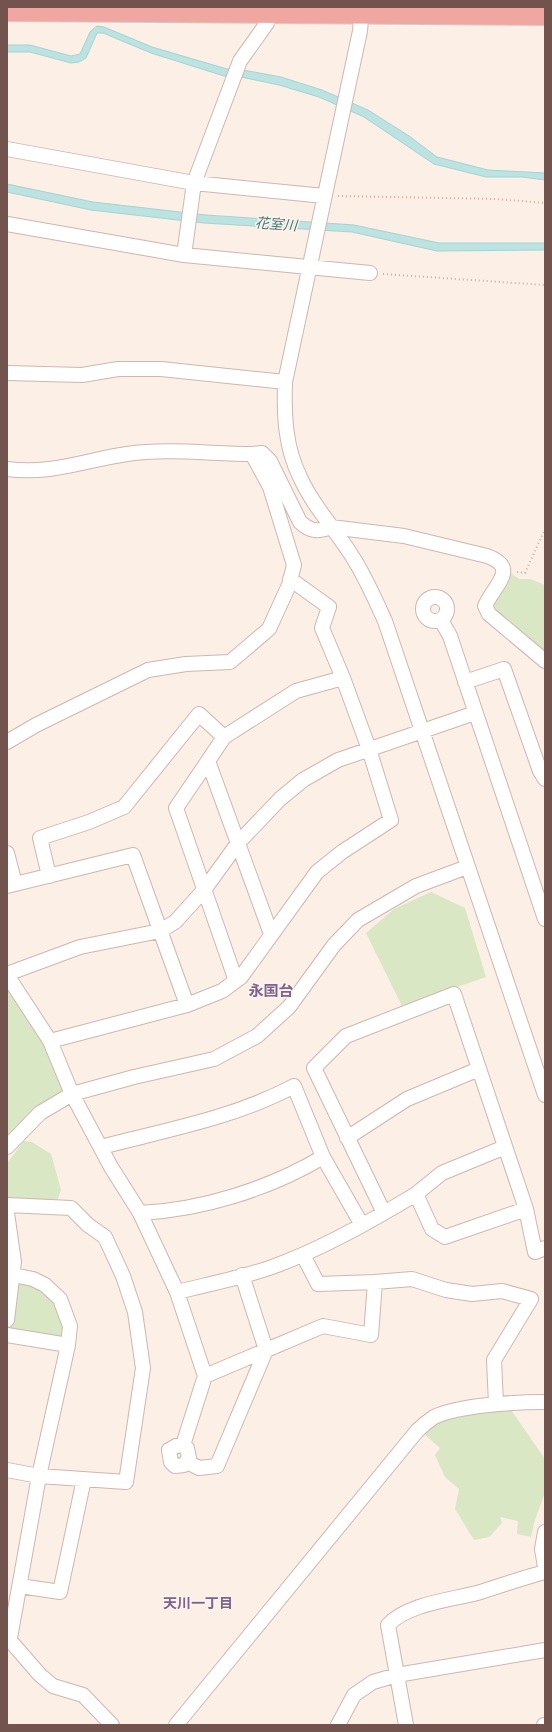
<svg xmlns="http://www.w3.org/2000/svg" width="552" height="1732" viewBox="0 0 552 1732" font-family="'PT Sans','Noto Sans JP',sans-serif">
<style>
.green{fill:#d9e7c5}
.water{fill:#bce3e1;stroke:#a3d4d2}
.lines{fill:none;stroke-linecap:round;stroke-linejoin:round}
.minor-casing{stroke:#cdb7b0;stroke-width:16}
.highway-casing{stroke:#d5cbca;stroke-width:22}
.path{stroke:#d3aca3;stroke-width:2;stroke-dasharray:1 3;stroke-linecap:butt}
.minor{stroke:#fff;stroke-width:14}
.highway{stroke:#f0a7a1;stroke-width:20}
.labels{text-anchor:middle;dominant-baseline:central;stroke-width:3;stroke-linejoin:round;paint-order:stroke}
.water-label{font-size:14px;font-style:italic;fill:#427675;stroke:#fef3ec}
.neighbourhood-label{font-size:14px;font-weight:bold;fill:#79658e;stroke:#fef3ec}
.quarter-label{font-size:15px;font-weight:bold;fill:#79658e;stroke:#fef3ec}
</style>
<rect width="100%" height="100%" fill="#fbefe6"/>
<path class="green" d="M504,568L519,579H530L545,585V659L489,611Z
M431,892L465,908L486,977L402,1006L366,933L394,909Z
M7,975L72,1094L7,1146Z
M24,1141L32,1142L51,1154L61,1190L57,1201L7,1200V1163Z
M13,1275L60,1299L68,1345L7,1335V1320Z
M509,1407L545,1459V1492L534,1523L531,1537L517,1534L518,1521L500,1517L502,1523L489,1537L474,1540L455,1509L459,1489L445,1477L435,1455L440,1448L421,1431L444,1419Z"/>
<path class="water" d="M97,26L104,27L152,47L227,69L243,70L281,77L322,90L368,110L409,136L437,157L488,170L545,173V180L522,177H486L434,164L364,117L319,97L279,85L241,77L224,76L151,53L103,33H97L86,58L79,62L71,63L30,52H7V45H30L71,56L80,54L90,32Z
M7,184L93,202L206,215L354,225L439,243H545V250L437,251L352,232L204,223L91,210L7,192Z"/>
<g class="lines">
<g class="minor-casing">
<path id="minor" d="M362,7L360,31L285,382C284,415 285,447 300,477C313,506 335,529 352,556C365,576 375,599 385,621L545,1095
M7,149L194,183L324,196
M7,224L184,255L370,273
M184,255L194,183L240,61L267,23L268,7
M7,373L82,375L118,369H161L285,382
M252,454L262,453L270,461L300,522C311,532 318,532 331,527L404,536L487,556C520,568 494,585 485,606L489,614L545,661
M7,469C51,475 85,460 127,454C167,448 212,454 252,454L270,487L294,565L289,585L269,629L230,662L186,664L148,670L36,725L7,742
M290,579L329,607L322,628L343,678
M423 609a12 12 0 1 1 24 0a12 12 0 1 1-24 0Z
M441,620L450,636L545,919
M465,682L504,669L540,771L545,779
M208,761L176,808L236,981
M7,853L15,884
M49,876L40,838L89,822L124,807L199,714L224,737
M7,886L133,855L187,1005
M7,974L80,947L160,931L175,922L204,890L238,843L280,799L303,780L338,760L475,713
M7,975L50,1041L72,1094L111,1167L140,1213L177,1292L205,1376L323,1326L371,1335L375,1282L412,1279L446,1290L472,1294L502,1291L531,1299L494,1360L496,1404
M50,1041L187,1005L222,991L241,977L317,872L342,852L391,820L369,749L343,678L296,691L224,737L208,761L271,934
M347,1138L407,1099L479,1069
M7,1147L40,1113L72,1094L134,1077L214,1059L257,1036L289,1007L334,945L358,920L416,886L467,867
M101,1147C166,1130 234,1118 294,1086L323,1157L362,1225
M416,1194L442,1173L505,1147
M7,1205L71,1208L88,1225L105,1237L123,1276L135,1312L143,1368L126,1482L39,1476L7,1470
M7,1213L14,1262L7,1320
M140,1213C202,1210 269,1189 323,1157
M384,1213L314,1068L346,1036L454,994L526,1209L535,1252L545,1248
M303,1255L318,1284L375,1282
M177,1292C209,1284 241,1278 272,1267C322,1249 370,1222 416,1194L432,1229L445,1237L526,1209
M7,1335L68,1345
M183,1445L187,1448L189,1458L184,1465L175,1466L171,1462L169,1450L176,1446L183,1445L205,1376
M187,1462L199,1468L217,1466L266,1350L242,1275
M545,1532L542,1549L545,1567
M20,1586L60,1592L84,1479
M7,1637L40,1675L53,1686L83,1695L112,1725
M10,1638L39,1476L68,1345L70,1326L60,1299L45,1285L33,1279L13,1275
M176,1725L417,1431C422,1426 428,1421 434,1417C459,1405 517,1402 545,1402
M338,1725L354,1695L373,1682L397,1675L545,1650
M406,1725L388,1625C407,1604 450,1600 477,1593C500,1586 522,1578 545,1572
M544,1725H545"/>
</g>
<g class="highway-casing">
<path id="highway" d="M7,11L545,15"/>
</g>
<path class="path" d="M338,196L496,199L545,203
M383,274L545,285
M517,572L525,573L545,529"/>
<use href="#minor" class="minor"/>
<use href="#highway" class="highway"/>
</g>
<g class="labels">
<g class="water-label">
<text transform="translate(276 224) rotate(4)">花室川</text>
</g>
<g class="neighbourhood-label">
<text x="198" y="1603">天川一丁目</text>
</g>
<g class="quarter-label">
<text x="271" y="990">永国台</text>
</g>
</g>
<rect width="552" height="1732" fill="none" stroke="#72534d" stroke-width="16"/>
</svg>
